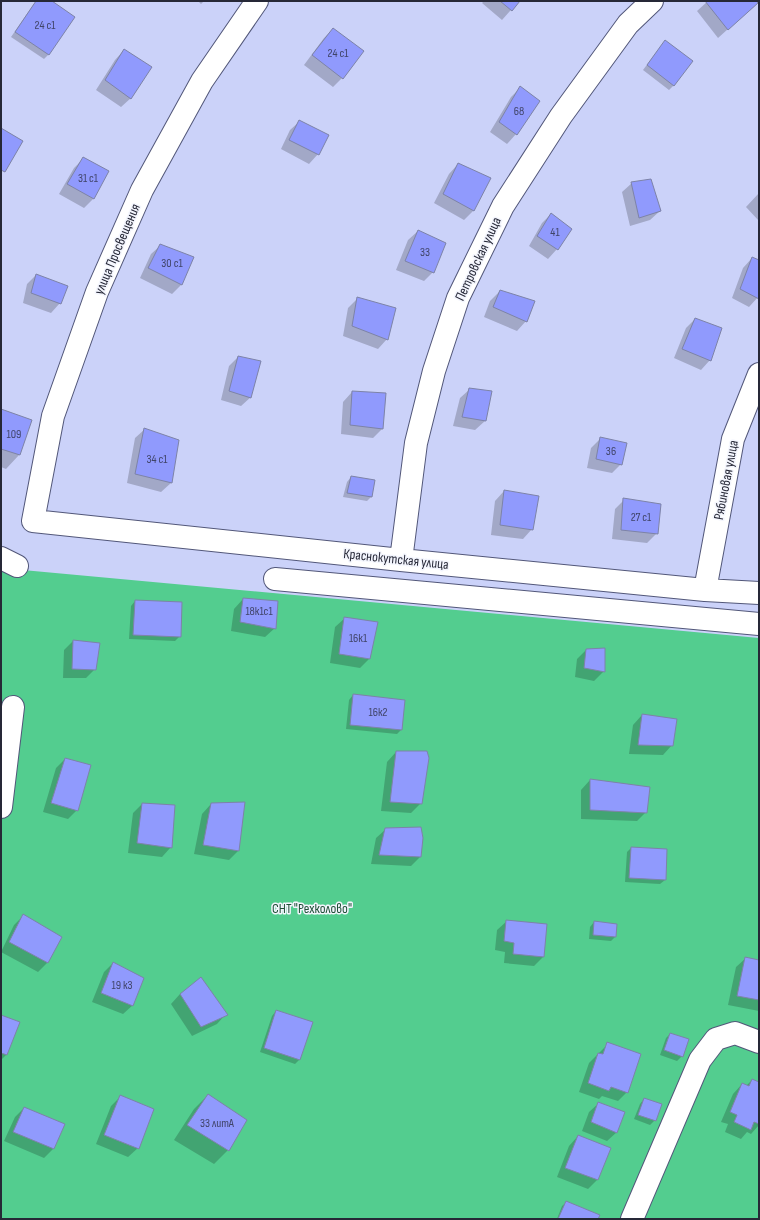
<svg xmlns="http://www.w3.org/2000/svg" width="760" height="1220" viewBox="0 0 760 1220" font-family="'Sofia Sans Condensed',sans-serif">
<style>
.green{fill:#53cd8f}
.shadow{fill:#0003}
.building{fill:#909afd;stroke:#7d83a7}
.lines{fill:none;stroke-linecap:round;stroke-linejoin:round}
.minor-casing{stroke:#525779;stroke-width:24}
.minor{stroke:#fff;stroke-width:22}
.labels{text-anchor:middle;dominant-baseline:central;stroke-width:3;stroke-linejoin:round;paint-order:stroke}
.number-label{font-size:12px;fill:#404468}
.street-label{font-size:14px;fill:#262837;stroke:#f3f5fd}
.park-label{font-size:14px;fill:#1f5037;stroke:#f3f5fd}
</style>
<rect width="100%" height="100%" fill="#cbd2f9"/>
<path class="green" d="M1,568L759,638V1219H1Z"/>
<path class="shadow" d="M36,1H50L74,17L48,55L44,59L11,37Z
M198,1H204L201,4Z
M484,1H519L502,20L482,3Z
M708,1H755L747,12L718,38L697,11Z
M333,29L342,78L333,87L304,65L324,38Z
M661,46L674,85L669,90L643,70Z
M124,50L131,98L121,107L96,90L115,60Z
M520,88L538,101L516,134L507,144L490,132L511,97Z
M300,121L318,154L309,164L281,149L290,130Z
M83,159L108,171L93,199L84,208L59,194L74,168Z
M458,164L473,211L464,220L434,203L449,174Z
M632,183L660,211L650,220L630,226L622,192Z
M759,193V221L746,207Z
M551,214L571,229L557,249L548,259L529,246L542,223Z
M418,231L433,272L424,281L396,270L408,240Z
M161,245L193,258L181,285L172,294L140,278L151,254Z
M752,258L759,261V296L749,307L732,298L743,268Z
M36,275L60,303L51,313L23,303L27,284Z
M500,291L526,321L517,331L484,317L490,301Z
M358,298L387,339L378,349L343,336L348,308Z
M695,319L710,360L701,370L674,358L686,328Z
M238,357L251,397L241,406L221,400L229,366Z
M470,389L491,392L485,421L475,430L453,426L460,398Z
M352,392L385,394L382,429L373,438L341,434L343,402Z
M1,410L31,421L19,455L6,469L1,467Z
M145,429L178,441L171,483L161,492L127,483L135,438Z
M601,438L621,464L612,473L587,468L591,448Z
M351,477L374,481L371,497L367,501L343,497L347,482Z
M504,491L532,529L523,539L491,535L495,501Z
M624,500L657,533L647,543L612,539L615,509Z
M243,599L275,628L265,637L231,631L234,609Z
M135,601L180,636L175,641L129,639L131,606Z
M345,618L369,659L360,668L330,663L335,627Z
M73,641L99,644L95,669L86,678H63L64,650Z
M586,650L604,671L594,681L575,677L577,659Z
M353,695L401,730L397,734L346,729L349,700Z
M642,715L672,745L663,755L629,754L633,725Z
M396,752L421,803L411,813L381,811L387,762Z
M65,759L77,810L68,819L43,812L56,768Z
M590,780L646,812L637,821L581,819V790Z
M142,804L171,847L162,857L128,853L133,813Z
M211,804L238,851L229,860L194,854L202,814Z
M386,829L420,857L411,866L371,864L376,838Z
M631,848L665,880L660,884L625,882L627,852Z
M23,916L60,937L47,963L38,972L1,952L14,925Z
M507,921L546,925L543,957L534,966L504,963L505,952L495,950L497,930Z
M594,922L615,937L611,941L589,939L590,927Z
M746,958L759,961V1011L728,1005L736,967Z
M113,963L133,1005L123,1014L92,1002L104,972Z
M201,979L226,1014L217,1024L192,1036L171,1004L180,994Z
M276,1011L300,1059L295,1064L260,1052L272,1016Z
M1,1016L19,1023L6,1055L1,1060Z
M670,1034L682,1056L677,1061L660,1055L666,1038Z
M608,1044L627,1092L618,1101L602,1096L599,1099L579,1092L589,1063Z
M752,1080L759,1083V1125L751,1134L747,1132L741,1139L725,1132L728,1124L721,1122L733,1094L742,1084L746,1086Z
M208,1095L228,1150L214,1164L174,1140L194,1109Z
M120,1097L138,1148L128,1157L96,1144L111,1106Z
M644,1099L655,1120L650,1125L634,1119L640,1104Z
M599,1103L617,1132L607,1141L582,1131L589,1112Z
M24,1108L53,1149L44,1158L4,1141L15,1117Z
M578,1136L610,1149L597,1180L588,1189L557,1177L569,1146Z
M567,1202L597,1219H557L562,1206Z"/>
<path class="building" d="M36,1H52L75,17L49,55L15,32Z
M500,1H520L512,11Z
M705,1H756L758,3L728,30Z
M333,28L364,51L343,79L312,55Z
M665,40L693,61L674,86L647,65Z
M124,49L152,67L131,99L105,80Z
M520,86L540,101L517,135L499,122Z
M299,120L329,135L319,155L289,140Z
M1,128L23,141L5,172L1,170Z
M83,157L109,171L94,199L67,184Z
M458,163L491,178L474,211L443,194Z
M651,179L661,211L639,218L631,182Z
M551,213L572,229L558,250L537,236Z
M418,230L446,243L434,273L405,261Z
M160,244L194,257L182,285L148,268Z
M752,257L759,260V299L740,289Z
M36,274L68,286L61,304L31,293Z
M500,290L535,301L527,322L493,307Z
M357,297L396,308L388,340L352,326Z
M695,318L722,328L711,361L682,349Z
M238,356L261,361L251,398L229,391Z
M469,388L492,391L486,421L462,417Z
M352,391L386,393L383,429L350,425Z
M1,409L32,420L20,455L1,449Z
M144,428L179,440L172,483L135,474Z
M600,437L627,443L622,465L596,459Z
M351,476L375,480L372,497L347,493Z
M504,490L539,496L533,530L500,525Z
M623,498L661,504L658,534L621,530Z
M243,598L278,601L276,629L240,622Z
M135,600L182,602L181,637L133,635Z
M344,617L378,622L370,659L339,654Z
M73,640L100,643L96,670L72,669Z
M605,648V672L584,668L586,649Z
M353,694L405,700L402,730L350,725Z
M642,714L677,719L673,746L638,745Z
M396,751H427L429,758L422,804L390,802Z
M65,758L91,765L78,811L51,803Z
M590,779L650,787L647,813L590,810Z
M245,802L239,851L203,845L211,803Z
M142,803L175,805L172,848L137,843Z
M421,827L423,838L421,857L379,855L385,828Z
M631,847L667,849L666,880L629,878Z
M23,914L62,937L48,963L9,942Z
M506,920L547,924L544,957L513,954L514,943L504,941Z
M594,921L617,924L616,937L593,935Z
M745,957L759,960V1000L737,996Z
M113,962L144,978L133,1006L101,993Z
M201,977L228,1015L201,1027L180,994Z
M276,1010L313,1022L300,1060L264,1048Z
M1,1015L20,1022L7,1055L1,1053Z
M670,1033L689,1039L683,1057L664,1050Z
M607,1042L641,1054L628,1093L611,1087L609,1091L588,1083L598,1053L603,1054Z
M752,1079L759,1082V1124L754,1122L751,1130L734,1122L737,1115L730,1112L742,1083L749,1086Z
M208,1094L247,1120L229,1151L187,1125Z
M120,1095L154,1109L139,1149L104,1135Z
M644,1098L662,1104L656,1121L638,1115Z
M598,1102L625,1112L617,1133L591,1122Z
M24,1107L65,1124L54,1149L13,1132Z
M578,1135L611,1148L598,1180L565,1168Z
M566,1201L600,1215L598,1219H558Z"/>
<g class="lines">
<g class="minor-casing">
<path id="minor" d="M257,1L202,81L142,190L97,292L53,416L33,521L401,560L705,590L759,593
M1,558L17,566
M401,560L416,443L434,371L458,298L503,206L561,116L628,24L652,1
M275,579L759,624
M705,590L733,439L759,374
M1,807L13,707
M632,1219L700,1060L716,1039L735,1033L759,1042"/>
</g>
<use href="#minor" class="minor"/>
</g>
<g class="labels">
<g class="number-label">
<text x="45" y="25">24 с1</text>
<text x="338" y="53">24 с1</text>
<text x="519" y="111">68</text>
<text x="88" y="178">31 с1</text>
<text x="555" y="232">41</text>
<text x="425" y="252">33</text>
<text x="172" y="263">30 с1</text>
<text x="14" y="434">109</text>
<text x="611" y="451">36</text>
<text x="157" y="459">34 с1</text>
<text x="641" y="517">27 с1</text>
<text x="259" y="611">18к1с1</text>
<text x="358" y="638">16к1</text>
<text x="378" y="712">16к2</text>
<text x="122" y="985">19 к3</text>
<text x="217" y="1123">33 литА</text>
</g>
<g class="street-label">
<text transform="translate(117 249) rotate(-67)">улица Просвещения</text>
<text transform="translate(478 259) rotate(-65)">Петровская улица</text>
<text transform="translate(726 480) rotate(-79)">Рябиновая улица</text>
<text transform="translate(396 559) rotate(6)">Краснокутская улица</text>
</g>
<g class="park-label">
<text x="312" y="908">СНТ "Рехколово"</text>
</g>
</g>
<rect width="760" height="1220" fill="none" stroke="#262837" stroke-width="4"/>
</svg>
